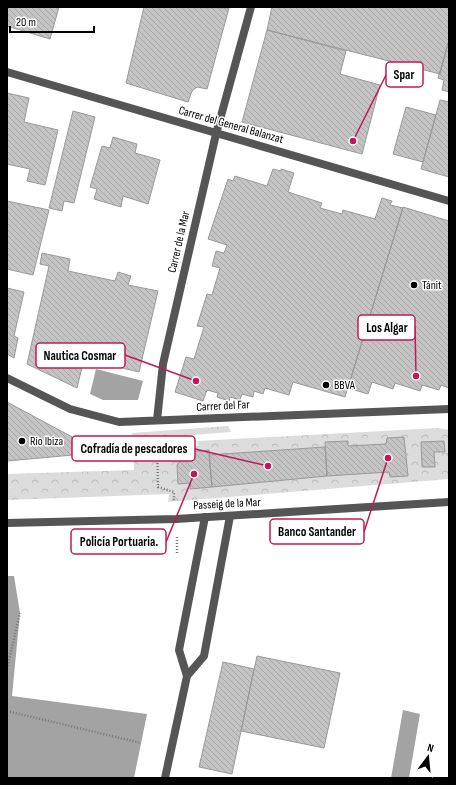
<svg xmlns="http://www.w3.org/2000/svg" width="456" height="785" viewBox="0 0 456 785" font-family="'Sofia Sans Condensed',sans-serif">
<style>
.park{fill:url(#park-crowns)}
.water{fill:#a3a3a3}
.building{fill:url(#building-back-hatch);stroke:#999}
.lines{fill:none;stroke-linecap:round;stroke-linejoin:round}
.path{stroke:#777;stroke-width:2.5;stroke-dasharray:1 2;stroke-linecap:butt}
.service{stroke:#555;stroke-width:8}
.minor{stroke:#555;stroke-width:8}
.poi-dot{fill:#000;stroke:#fff;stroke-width:1.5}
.labels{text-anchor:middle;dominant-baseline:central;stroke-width:3;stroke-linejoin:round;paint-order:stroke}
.street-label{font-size:12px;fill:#000;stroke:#fff}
.poi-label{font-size:12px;fill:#000;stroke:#fff;text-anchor:start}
.leader{fill:none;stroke:#c2185b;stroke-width:1.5}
.callout-dot{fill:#c2185b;stroke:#fff;stroke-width:1.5}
.callout{fill:#fff;stroke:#c2185b;stroke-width:1.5}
.callout-label{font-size:13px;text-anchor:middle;font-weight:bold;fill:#000}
</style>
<defs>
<pattern id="park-crowns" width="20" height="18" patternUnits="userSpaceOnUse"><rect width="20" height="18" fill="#dcdcdc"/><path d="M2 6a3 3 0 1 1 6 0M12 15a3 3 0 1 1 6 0" fill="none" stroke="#bbb"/></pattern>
<pattern id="building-back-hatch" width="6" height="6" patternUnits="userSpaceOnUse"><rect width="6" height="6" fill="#c4c4c4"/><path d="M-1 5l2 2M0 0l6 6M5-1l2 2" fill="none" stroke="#a7a7a7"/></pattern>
</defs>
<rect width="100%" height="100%" fill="#fff"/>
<path class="park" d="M228,426L231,432L168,437V448L198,446L197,441L438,428L449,430V479L168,502L169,494L7,500V474L134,470L132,433Z"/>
<path class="water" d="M96,369L143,381L138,400H103L90,394Z
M7,576H14L20,613L12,696L147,714L134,778H7Z
M403,710L420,714L409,778H391Z"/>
<path class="building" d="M7,7H59L50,39L7,26Z
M144,7L229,8L207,89L197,87L192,91L188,102L126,83Z
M272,7H449V40L440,74L267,30Z
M267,30L346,51L340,74L380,85L362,154L242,122Z
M449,40V92L442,90L444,80L438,78Z
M7,93L29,98L24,122L58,130L45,185L27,181L30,169L7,164Z
M440,100L449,102V177L421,169Z
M406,107L436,115L423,162L393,154Z
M73,111L95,117L74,203L64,201L62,211L49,208Z
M113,137L137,144L135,153L160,160L148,204L123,196L121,207L94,199L97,189L90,187L102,146L110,148Z
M273,169L281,171V169L294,173L288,192L322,203L320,208L342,214L343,210L375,219L382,198L392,201L390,205L403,208L345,397L293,382L289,395L265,388L263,394L254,391L253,397L242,394L240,400L230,397L229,401L217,397L218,393L207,390L203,401L175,392L186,357L194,359L204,327L197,326L207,294L212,295L220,268L212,266L216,251L224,253L227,245L208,239L228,179L233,181L235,176L267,186Z
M7,201L49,210L33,275L7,269Z
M403,207L449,221V388L441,385L439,390L422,385L420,391L395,383L393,389L372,382L368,394L348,388Z
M42,253L70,259L68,271L115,281L118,272L131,276L128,285L158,291L139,372L84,359L77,388L27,364L49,266L40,264Z
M7,288L24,292L14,336L18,338L14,358L7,354Z
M7,402L89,446L84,454L7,461Z
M404,437L408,476L390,477L389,472L327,476L325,442L348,441V446L386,444L387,438Z
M444,441L445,452H434L435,467H422L421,442Z
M325,447L327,476L212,487L209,455Z
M209,450L212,487L190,489V483L178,484L177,465L187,452Z
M257,656L340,673L324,748L241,731Z
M223,662L254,669L232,774L199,767Z"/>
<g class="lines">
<path class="path" d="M157,439L158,487L174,492V501
M177,537V554
M7,669L20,613
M7,711L141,743"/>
<path class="service" d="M187,676L179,650L205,517
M165,778L187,676L204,656L230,516"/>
<path class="minor" d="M7,72L449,201
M7,378L70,409L119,422L449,409
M157,420L163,364L216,134L251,7
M7,523L176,519L449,502"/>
</g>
<g class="poi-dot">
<circle cx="414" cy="285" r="4"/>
<circle cx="326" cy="385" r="4"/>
<circle cx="22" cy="441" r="4"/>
</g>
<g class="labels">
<g class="street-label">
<text transform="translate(231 125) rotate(16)">Carrer del General Balanzat</text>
<text transform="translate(179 242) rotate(-77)">Carrer de la Mar</text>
<text transform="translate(223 406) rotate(-3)">Carrer del Far</text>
<text transform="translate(227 504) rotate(-3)">Passeig de la Mar</text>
</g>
<g class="poi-label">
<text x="422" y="285">Tánit</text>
<text x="334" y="385">BBVA</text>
<text x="30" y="441">Rio Ibiza</text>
</g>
</g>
<path class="leader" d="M353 141L386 75M416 376L415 327M196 381L125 355M268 466L195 449M388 458L364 532M194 474L166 542"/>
<g class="callout-dot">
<circle cx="353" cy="141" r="4"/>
<circle cx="416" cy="376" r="4"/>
<circle cx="196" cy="381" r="4"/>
<circle cx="268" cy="466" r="4"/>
<circle cx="388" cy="458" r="4"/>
<circle cx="194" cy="474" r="4"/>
</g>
<g class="callout">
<rect x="386" y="62" width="37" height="25" rx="4"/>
<rect x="358" y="315" width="57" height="25" rx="4"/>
<rect x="36" y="343" width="89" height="25" rx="4"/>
<rect x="72" y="436" width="123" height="25" rx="4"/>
<rect x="270" y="519" width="94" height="25" rx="4"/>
<rect x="71" y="529" width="95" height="25" rx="4"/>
</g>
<g class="callout-label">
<text x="404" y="79">Spar</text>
<text x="387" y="332">Los Algar</text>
<text x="80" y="360">Nautica Cosmar</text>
<text x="134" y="453">Cofradía de pescadores</text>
<text x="317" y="536">Banco Santander</text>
<text x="119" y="546">Policía Portuaria.</text>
</g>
<rect width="456" height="785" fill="none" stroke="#000000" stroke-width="16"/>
<g transform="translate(428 757) rotate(16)" stroke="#ffffff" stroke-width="3" paint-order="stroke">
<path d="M0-3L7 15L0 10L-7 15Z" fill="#000000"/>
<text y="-6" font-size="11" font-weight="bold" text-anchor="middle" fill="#000000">N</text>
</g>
<path d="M10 26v6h84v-6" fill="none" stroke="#000000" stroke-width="2"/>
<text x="16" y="26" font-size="12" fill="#000000" stroke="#ffffff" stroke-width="3" paint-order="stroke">20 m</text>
</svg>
